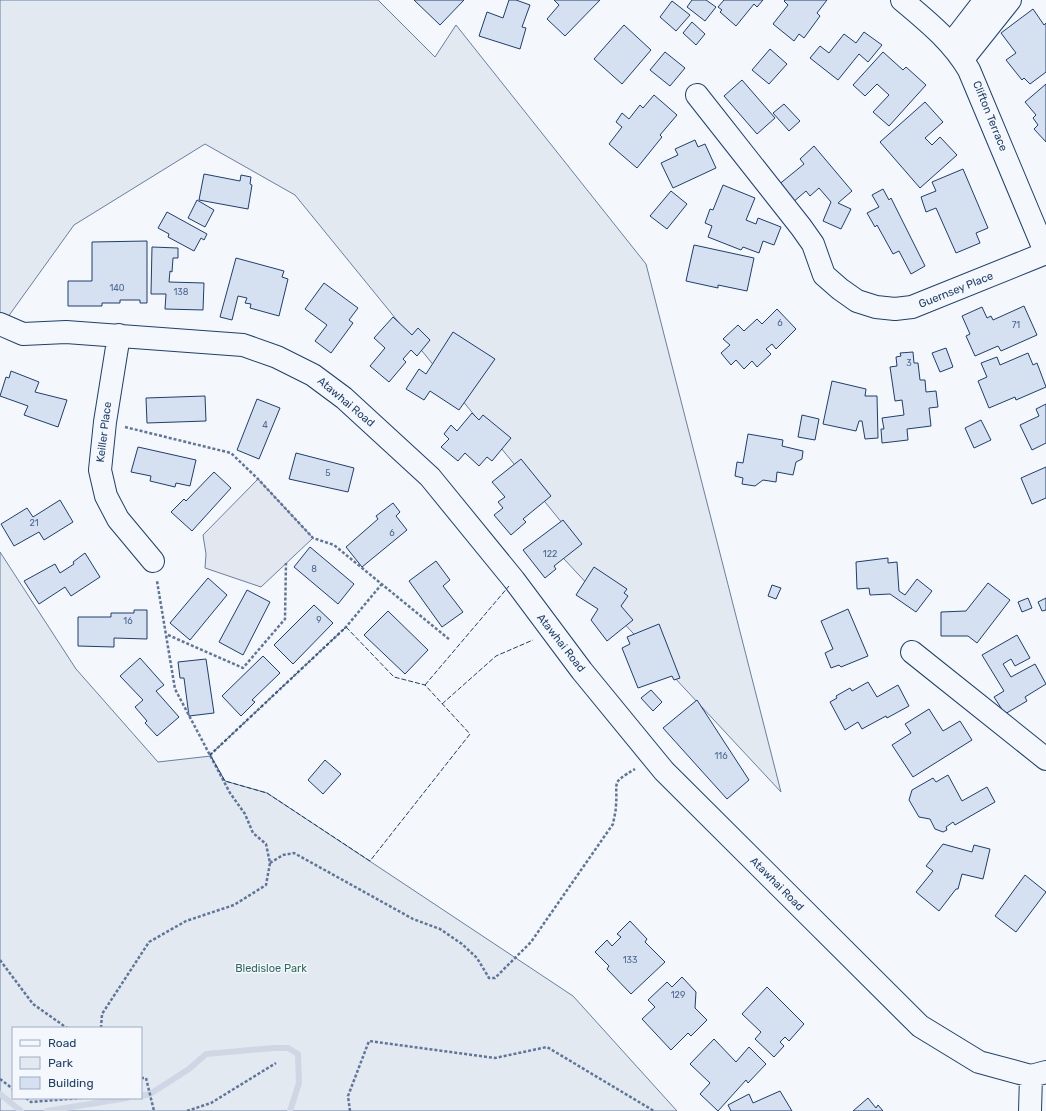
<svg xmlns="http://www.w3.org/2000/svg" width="1046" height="1111" viewBox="0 0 1046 1111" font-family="Rubik,sans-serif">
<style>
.green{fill:#e3e9f0;stroke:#687fa3;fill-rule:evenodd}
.parking{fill:#e3e8f0;stroke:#687fa3}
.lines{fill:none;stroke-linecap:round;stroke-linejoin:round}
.stream{stroke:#cfd7e4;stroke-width:6}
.building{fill:#d5e0f0;stroke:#1d3f73}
.minor-casing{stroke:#1d3f73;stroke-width:24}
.path{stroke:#5e769c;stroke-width:2.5;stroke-dasharray:3 2;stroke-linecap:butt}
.minor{stroke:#f4f7fb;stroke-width:22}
.fence{stroke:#1d3f73;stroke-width:1;stroke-dasharray:5 2;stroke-linecap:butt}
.labels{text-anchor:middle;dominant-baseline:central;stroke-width:3;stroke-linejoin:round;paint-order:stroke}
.number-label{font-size:9px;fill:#4b6792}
.street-label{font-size:11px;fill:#1d3f73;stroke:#f4f7fb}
.park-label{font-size:11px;fill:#2c6c60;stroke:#f4f7fb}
</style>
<rect width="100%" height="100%" fill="#f4f7fb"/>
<path class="green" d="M0,0H378L435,57L456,25L646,264L781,792L551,545L567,529L295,195L205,144L74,225L0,328Z
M0,552L76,669L158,762L211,756L225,781L267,793L573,996L677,1111H0ZM13,1028H141V1098H13Z"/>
<path class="parking" d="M258,479L313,538L261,587L205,568L206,554L203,535Z"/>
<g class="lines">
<path class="stream" d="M0,1094L21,1111
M141,1096L150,1094L189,1069L206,1054L274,1048H288L298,1054L299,1083L290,1111
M47,1111L127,1098"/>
</g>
<path class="building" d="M414,0H464L440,25Z
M509,0H516L530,5L522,27L526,28L520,49L479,36L487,12L503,18Z
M554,0H600L565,36L547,19L559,5Z
M692,0H706L716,7L705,21L687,7Z
M724,0H763L757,7L754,4L736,26L720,12L722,10L718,7Z
M785,0H827L817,13L820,16L804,38L799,34L794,41L773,24L788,5L784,1Z
M672,1L690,15L676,31L660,17Z
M1033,9L1044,25L1046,23V72L1030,84L1024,78L1022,80L1006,60L1016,53L1001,33Z
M692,22L705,34L696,45L683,33Z
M624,25L651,50L622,84L594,59Z
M864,32L882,45L868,62L859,54L838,80L810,58L820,46L829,53L844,34L856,43Z
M770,49L787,64L769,84L752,70Z
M665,52L685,68L670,86L650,70Z
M883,52L903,70L906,67L926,85L889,126L873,112L889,95L877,84L865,96L853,85Z
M742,80L775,118L757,134L724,96Z
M1046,84V142L1034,129L1038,125L1033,118L1036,115L1025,102Z
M654,95L677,115L660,135L662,137L637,168L609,144L622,127L616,122L622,113L629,119L640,105L643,108Z
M925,102L943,122L925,138L932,145L940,137L957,155L920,188L880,142Z
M784,104L800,121L789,131L773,113Z
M695,140L698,147L705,144L716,168L673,188L661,163L678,155L675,149Z
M814,146L852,191L838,203L851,209L841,229L823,221L831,202L819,188L810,196L806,191L792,203L777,186L804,164L800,159Z
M963,169L988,228L976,233L980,243L956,253L936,208L926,212L921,197L936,191L932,182Z
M204,174L240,181L241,175L251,177L250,184L252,185L248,209L199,200Z
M723,185L755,198L746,220L756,224L758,218L781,227L774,245L763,241L759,253L743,247L741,250L708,237L712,226L705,223L710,209L713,210Z
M883,189L889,200L891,198L925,266L911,274L899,251L893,254L877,225L875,227L867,213L879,207L872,195Z
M671,191L687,204L667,229L650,216Z
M197,200L214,210L205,227L188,218Z
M167,212L207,234L204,240L201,238L194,251L168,237L169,234L158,228Z
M147,241V303H140V300H120V303H102V306H68V281H92V242Z
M694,245L754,258L747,291L718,285V288L686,281Z
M152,247L178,248V258H173L172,272L170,271L169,282L204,283L203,310L165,309L166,294H151Z
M236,258L284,271L282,277L288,279L279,316L250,308L251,304L245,303L247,298L238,296L232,320L220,317Z
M324,283L358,308L349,320L353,323L331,353L315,341L327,325L305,309Z
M1024,306L1037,335L1001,351L998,346L975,356L966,336L970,334L962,316L982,307L987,318L991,316L993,320Z
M777,309L796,329L776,349L772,344L766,349L771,354L757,367L752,361L744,369L736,360L731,365L721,353L730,345L723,339L738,325L744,331L757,319L762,324Z
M393,317L412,335L418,328L430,340L417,356L411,350L403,359L406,362L389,382L370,366L385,348L374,338Z
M453,332L495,359L459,410L430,391L424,400L406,389L419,369L426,374Z
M946,348L953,367L940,372L932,353Z
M913,352L914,363H918L920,380H925L926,392L936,391L938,407L929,408L931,426L907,429L908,440L882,443L881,429H884L882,418L904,415L902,400L895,401L890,367L897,366L896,357L901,356L900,353Z
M1028,353L1033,365L1037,363L1046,387L1016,400L1015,397L989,408L978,381L987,377L981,363L997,357L1000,365Z
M11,371L39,382L35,392L67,400L58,427L24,415L28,406L0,396L6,377L9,378Z
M832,381L866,389L865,396H877L878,438L865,439L862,421H859L856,431L823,424Z
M205,396L206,421L147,423L146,398Z
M257,399L280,408L259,459L237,450Z
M1046,404V443L1032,450L1020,425L1039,416L1036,409Z
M472,413L479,420L483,415L511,438L492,461L487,457L479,466L465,453L458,461L441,447L449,439L444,434L451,425L457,431Z
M802,415L819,419L815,440L798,437Z
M981,420L991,440L974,448L965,428Z
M748,434L783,440L782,446L803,451L802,459L796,462L793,475L777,472L776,482L763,480L755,486L742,484L743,478L735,476L737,462L743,463Z
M138,447L196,460L190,486L176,483L175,487L150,481L151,476L131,472Z
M296,453L354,468L348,492L289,479Z
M521,459L551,496L523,519L526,522L511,535L494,515L503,508L498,502L505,497L492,482Z
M1046,467V498L1032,504L1021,478Z
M214,472L231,488L192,531L171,512L184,499L186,501Z
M60,500L73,522L44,540L39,532L14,546L1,524L27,508L33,517Z
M393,503L400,512L396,516L407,530L362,567L346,547L378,519L376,516Z
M563,520L582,544L554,566L556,569L545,578L523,550Z
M310,547L354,584L338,604L294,567Z
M85,553L100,577L71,596L65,587L39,604L24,581L55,564L60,573L74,564L73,562Z
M888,558V563L897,562L899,591L905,595L917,579L932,591L916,612L890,594L870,595L869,588L857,589L856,562Z
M436,561L450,580L443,586L463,612L442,627L409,581Z
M594,567L627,589L624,593L628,596L621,606L633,620L607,641L591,620L598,609L576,595Z
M208,578L227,595L190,640L170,623Z
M988,583L1010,600L977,643L968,636H941V612L966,611Z
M772,585L781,588L776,599L768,596Z
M247,590L270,602L243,655L219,642Z
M1028,598L1032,608L1022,612L1018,602Z
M1046,598V610L1042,611L1038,602Z
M314,605L333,623L293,664L274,645Z
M848,609L868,656L841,667L839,665L831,668L825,653L833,649L821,621Z
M134,610H147V639L114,638V647L78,646V617H111V613H134Z
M388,611L428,650L405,674L364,635Z
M659,624L680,678L674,680L672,676L638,688L622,648L630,644L627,637Z
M1017,635L1030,658L1015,666L1011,659L1003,664L1011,677L1035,664L1046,684L1025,697L1027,701L1005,714L994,697L1004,691L982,655Z
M263,656L280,673L252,700L255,702L241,716L222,696Z
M140,658L164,685L156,691L179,717L157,736L145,723L147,721L135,707L143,700L120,676Z
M206,659L214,713L189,716L184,678H180L178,662Z
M868,682L877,697L898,685L909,706L887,718L886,716L862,729L858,722L845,730L830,702L837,698L836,696L850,688L852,691Z
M651,690L662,702L653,711L641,698Z
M697,700L749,780L727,799L663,728Z
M929,709L943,731L960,721L972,740L913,777L892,745L911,733L905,724Z
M325,760L341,774L323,794L308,780Z
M948,775L962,801L987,787L995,802L955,825L953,822L946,827L947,830L943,832L935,829L930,819L919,817L909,800L912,790L933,778L936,782Z
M943,844L972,852L974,845L990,849L983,879L962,874L958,889H956L939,911L916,892L933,871L926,866Z
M1025,875L1046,892L1016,932L995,916Z
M630,921L647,939L645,942L665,962L631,994L607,969L609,966L595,952L607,940L612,946L621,937L617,934Z
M682,977L696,992L695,1008L707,1020L691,1036L688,1033L671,1050L642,1019L655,1007L648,1000L667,982L672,987Z
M767,987L804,1024L789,1041L785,1037L780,1042L784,1046L774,1057L755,1039L761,1032L742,1014Z
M714,1039L736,1062L749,1047L766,1064L748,1083L746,1080L718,1111L700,1094L710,1083L690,1064Z
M780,1091L792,1111H731L728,1105L749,1094L753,1103Z
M868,1098L876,1108L878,1105L883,1111H853Z"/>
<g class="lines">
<g class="minor-casing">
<path id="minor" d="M902,0C927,21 952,41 969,70L1046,254
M951,44L985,0
M963,59L1010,0
M697,95L801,227L813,244L824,275L840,289L857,301L876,307L895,309L912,307L1046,253
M0,324L23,334L66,332L243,345L277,357L313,375L344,398L430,477L514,580L582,671L664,771L920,1026L979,1062L1031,1076L1046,1072
M119,335L105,422L100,470L106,496L118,519L153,561
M912,652L1046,759
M1030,1111L1031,1076"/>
</g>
<path class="path" d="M125,427L231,453L258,479L313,538L334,545L450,640
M168,635L243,668L285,619L286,563
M210,755L346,627L381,585
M270,863L283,855L294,853L413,919L440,929L462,944L477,958L489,978H495L531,942L613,824C614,818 616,811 616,805C618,780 610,784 635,769
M0,960L33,1004L67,1028
M101,1028L102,1014L149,942L186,921L234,905L266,885L270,863L266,844L253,833L245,814L230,793L175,689L157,581
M141,1078H146L154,1111
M0,1079L13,1089
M26,1098L31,1102L81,1098
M187,1111L211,1103L276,1063
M350,1111L348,1096L369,1041L495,1058L547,1047L654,1111"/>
<use href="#minor" class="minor"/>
<path class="fence" d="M346,627L394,677L425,685L470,734L370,861L267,793L225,781L210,755Z
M425,685L509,586
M442,704L496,656L533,640"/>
</g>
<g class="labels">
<g class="number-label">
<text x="117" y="288">140</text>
<text x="181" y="292">138</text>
<text x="780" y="323">6</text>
<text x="1016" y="325">71</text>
<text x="909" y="363">3</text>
<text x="265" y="425">4</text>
<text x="328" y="473">5</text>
<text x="34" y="523">21</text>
<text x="392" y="533">6</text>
<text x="550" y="554">122</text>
<text x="314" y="569">8</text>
<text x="319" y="620">9</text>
<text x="128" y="621">16</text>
<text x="721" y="756">116</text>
<text x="630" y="960">133</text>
<text x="678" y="995">129</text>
</g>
<g class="street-label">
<text transform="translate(990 116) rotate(68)">Clifton Terrace</text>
<text transform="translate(956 290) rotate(-22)">Guernsey Place</text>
<text transform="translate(346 402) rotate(40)">Atawhai Road</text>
<text transform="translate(104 432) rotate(-83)">Keiller Place</text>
<text transform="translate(561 643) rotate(52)">Atawhai Road</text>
<text transform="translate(777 884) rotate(45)">Atawhai Road</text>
</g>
<g class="park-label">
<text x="271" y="968">Bledisloe Park</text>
</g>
</g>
<rect x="12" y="1027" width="130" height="72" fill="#f4f7fb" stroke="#9eadc5"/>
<rect x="20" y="1040" width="20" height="6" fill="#f4f7fb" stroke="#9eadc5"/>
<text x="48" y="1047" font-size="12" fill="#1d3f73">Road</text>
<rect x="20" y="1057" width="20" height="12" fill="#e3e9f0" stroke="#9eadc5"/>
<text x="48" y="1067" font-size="12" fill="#1d3f73">Park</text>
<rect x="20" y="1077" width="20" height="12" fill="#d5e0f0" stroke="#9eadc5"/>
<text x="48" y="1087" font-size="12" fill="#1d3f73">Building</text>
</svg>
